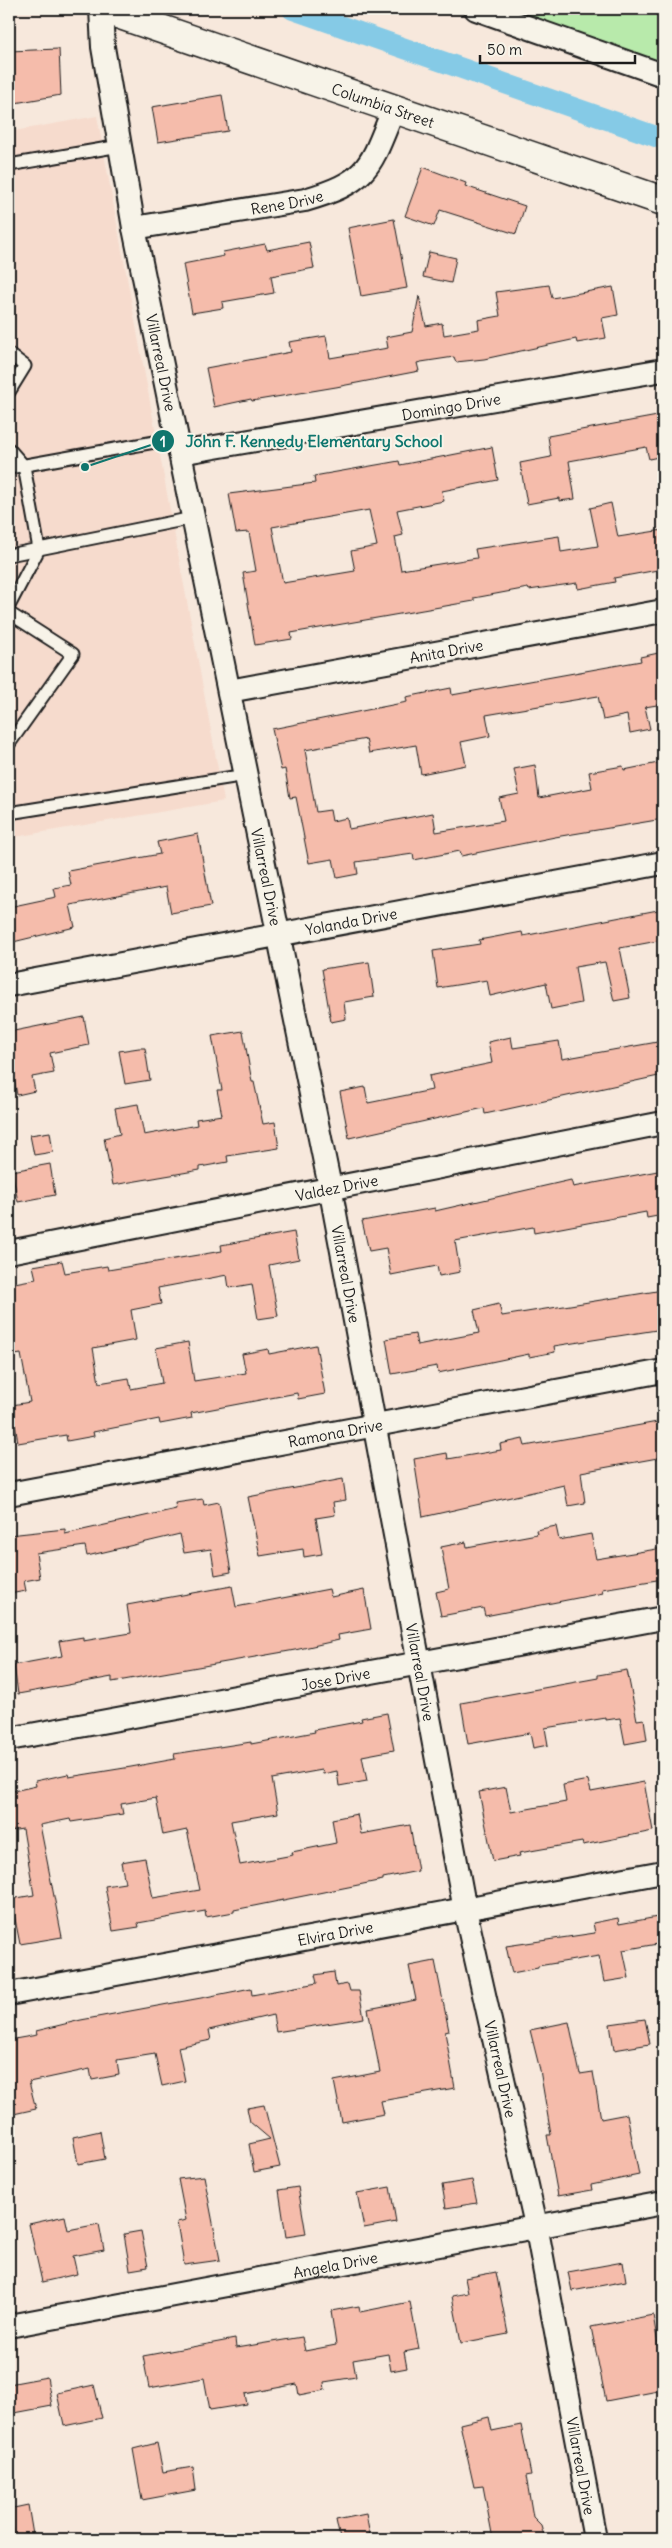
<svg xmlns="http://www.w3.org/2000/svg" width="672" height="2548" viewBox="0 0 672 2548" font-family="Delius,sans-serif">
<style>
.built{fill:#f6dbcd}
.green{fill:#b8eaab;stroke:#6a8364}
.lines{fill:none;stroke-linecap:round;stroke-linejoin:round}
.canal{stroke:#85cae6;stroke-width:21}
.building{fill:#f5bcab;stroke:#1c1c1c;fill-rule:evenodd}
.service-casing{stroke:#1c1c1c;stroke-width:15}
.minor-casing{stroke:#1c1c1c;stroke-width:26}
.tertiary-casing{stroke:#1c1c1c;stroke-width:31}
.service{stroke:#f7f3e8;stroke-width:11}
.minor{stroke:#f7f3e8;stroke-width:22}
.tertiary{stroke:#f7f3e8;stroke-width:28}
.labels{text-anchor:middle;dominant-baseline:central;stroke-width:4;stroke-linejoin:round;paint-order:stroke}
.street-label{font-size:15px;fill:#1c1c1c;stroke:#f7f3e8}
.leader{fill:none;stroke:#0f766e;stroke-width:2}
.callout-dot{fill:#0f766e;stroke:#f7f3e8;stroke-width:2}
.mark-label{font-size:15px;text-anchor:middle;font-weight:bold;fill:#fff}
.callout-label{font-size:16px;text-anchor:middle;font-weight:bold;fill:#0f766e;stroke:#f7f3e8;stroke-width:4;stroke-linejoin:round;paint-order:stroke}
</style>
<rect width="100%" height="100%" fill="#f7e8dc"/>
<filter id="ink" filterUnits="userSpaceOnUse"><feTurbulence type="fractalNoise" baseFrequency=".02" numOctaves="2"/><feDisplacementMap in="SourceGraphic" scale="10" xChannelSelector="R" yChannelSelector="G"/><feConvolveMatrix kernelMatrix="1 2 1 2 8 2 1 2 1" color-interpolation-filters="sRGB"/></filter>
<g filter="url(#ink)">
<path class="built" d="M97,116L224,801L9,838V132Z"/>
<path class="green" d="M491,9H663V64Z"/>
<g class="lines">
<path class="canal" d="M292,9L663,139"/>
</g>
<path class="building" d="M59,49L61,95L9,104V51Z
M222,95L228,131L158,142L152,107Z
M423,167L466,183L465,186L525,206L516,234L440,210L434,226L405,216Z
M394,219L407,288L361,296L348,228Z
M309,242L314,268L271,276L274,293L222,302L223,308L192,313L183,264L224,256L223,252L265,244L267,250Z
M429,252L456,258L451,283L423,277Z
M549,285L552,298L613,287L618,315L602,318L606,338L577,343L576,339L484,359L456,362L454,357L421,362L417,363L419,371L336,387L252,401L251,399L214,407L206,368L291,352L289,342L326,336L330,358L388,348L386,337L412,332L419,296L426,326L442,323L444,335L479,329L478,320L500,316L496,292Z
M663,415V456L649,459L646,447L569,461L575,499L559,501V498L527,504L520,463L551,457L548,436Z
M492,447L498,480L442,491L444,501L397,510L403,535L395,537L401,570L477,558L475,549L559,536L561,552L598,546L590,508L611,503L618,537L663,530V569L614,578L615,582L578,589L577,583L529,590L528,588L474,598V601L291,633L292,639L255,645L243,573L256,571L249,532L236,533L229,494L315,483L314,476L399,461L400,465ZM369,510L377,546L351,551L355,571L283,583L272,527Z
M663,652V704L645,707L650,729L630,733L627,715L603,720L598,696L486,715L490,736L461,742L466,765L421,774L416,745L369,753L366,739L305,750L316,812L330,810L332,821L347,818L349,829L433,813L436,832L504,821L499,798L519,794L514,769L535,765L539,798L592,788L589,772L623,766L624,770L663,762V819L555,837L461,856L460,851L414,860L413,854L356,862L358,874L337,878L333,859L309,863L296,797L290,798L285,769L281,770L272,729L407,702L406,697L451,688L452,695L641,661L640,657Z
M198,834L211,906L171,913L166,887L70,905L75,927L9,943V907L56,897L54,888L71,885L68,871L160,854L157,842Z
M663,909V940L620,948L630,998L614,1001L605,962L575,967L581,1003L551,1009L546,983L490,996L487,980L438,988L433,951L480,944L479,940L522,932L523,936Z
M369,962L374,997L344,1002L346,1019L331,1022L322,969Z
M84,1017L89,1045L50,1053L54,1073L32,1077L35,1091L17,1095L9,1052V1032Z
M243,1031L252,1082H254L263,1124L275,1122L279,1148L227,1156L228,1162L200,1167V1170L113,1185L104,1138L120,1134L115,1108L138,1104L144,1135L197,1125L196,1119L222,1115L217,1090H222L212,1036Z
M511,1037L513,1048L559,1041L562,1059L663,1041V1075L485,1114L484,1108L349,1138L340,1092L365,1087L368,1103L432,1090L429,1076L492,1063L488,1042Z
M139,1048H145L150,1080L125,1084L119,1051Z
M50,1132L53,1152L34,1155L30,1135Z
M50,1164L55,1195L18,1202L12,1171Z
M663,1170V1215L647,1218L646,1212L534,1233L533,1227L455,1241L460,1272L439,1276L437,1266L391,1275L386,1248L369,1251L362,1221L435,1208V1211L571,1180L573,1187Z
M294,1232L299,1259L269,1265L278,1316L258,1319L252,1284L229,1288L227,1275L158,1288L161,1304L131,1310L136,1340L93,1348L99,1383L129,1378L131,1389L162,1383L156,1348L188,1342L194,1381L246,1373L242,1354L268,1349L269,1354L316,1345L325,1394L298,1399L297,1393L191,1413L192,1418L160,1424L159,1419L93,1432L94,1436L67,1441L66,1435L18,1443L12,1405L30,1402L21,1354L9,1356V1284L36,1279L33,1266L62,1261L65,1273L107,1266L108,1270L222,1251L221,1245Z
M663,1290V1329L554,1346L555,1352L529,1357V1354L438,1373L437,1366L392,1374L386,1339L415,1334L417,1345L479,1333L474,1310L499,1304L502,1316Z
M663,1421V1457L581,1472L585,1503L568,1506L564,1485L423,1517L414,1459L447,1453L448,1459L501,1450L500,1444L523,1439L525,1446Z
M343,1479L346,1500L333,1502L335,1515L316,1518L322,1554L304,1557L303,1549L260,1556L248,1497Z
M203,1499L204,1505L219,1502L231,1572L215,1575L211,1549L184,1553L180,1534L87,1556L85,1546L36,1553L40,1578L24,1581L26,1591L9,1594V1535L65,1529V1534L176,1509L175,1503Z
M556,1526L559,1540L591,1534L596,1559L663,1548V1579L602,1589L603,1593L485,1616L483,1608L441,1616L436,1592L449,1589L441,1547L466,1542L467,1547L537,1534L536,1530Z
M232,1586L236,1607L329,1589L331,1597L364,1590L371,1629L338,1635L339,1640L295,1650L112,1682V1677L18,1694L14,1665L62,1656L59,1641L83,1637V1641L131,1633L127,1605Z
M627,1670L637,1720L644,1719L647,1740L625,1744L620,1718L606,1720V1718L545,1728L548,1745L533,1748L530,1733L468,1744L461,1703L598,1678V1675Z
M387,1713L394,1750L362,1756L367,1781L339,1786L337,1771L323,1774L322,1770L272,1779L278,1813L231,1821L240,1865L293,1855L292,1852L336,1843L332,1819L357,1814L361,1834L410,1825L418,1871L383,1878V1880L234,1910V1912L206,1917L205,1911L138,1923L139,1927L113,1931L105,1886L125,1883L121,1862L145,1858L153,1898L200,1890L187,1830L163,1835L156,1798L121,1804L123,1814L71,1822L70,1819L40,1825L62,1937L20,1944L11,1899L34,1895L23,1829L9,1831V1792L36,1786L35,1781L68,1774L69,1777L131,1767L175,1759L174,1754L251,1742V1744L315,1732L314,1730L362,1721L361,1718Z
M588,1780L591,1792L644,1782L653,1831L583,1845L582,1842L519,1853L520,1856L493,1861L479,1792L506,1787L511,1812L566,1802L563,1785Z
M663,1916V1943L623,1950L629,1978L604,1982L599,1956L538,1966V1968L512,1973L506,1946L595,1933L593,1923L618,1918L619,1924Z
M435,1961L449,2031L445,2032L455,2088L381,2101L384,2114L342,2122L334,2081L380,2072L368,2009L416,2000L409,1966Z
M334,1972L336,1986L348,1984L350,1991H359L364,2018L276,2032L273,2015L209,2030L211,2040L178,2047L185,2081L162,2086L155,2054L117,2060L119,2075L92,2080L90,2069L29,2082L36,2109L9,2115V2040L37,2035L36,2031L81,2020L201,1998L251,1988L252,1995L317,1983L315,1975Z
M645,2019L650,2044L614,2050L610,2024Z
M569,2022L580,2074L593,2072L601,2119L627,2114L639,2175L591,2185L592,2190L558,2196L547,2135H551L540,2070L530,2030Z
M264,2105L280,2167L254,2172L249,2144L270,2139L250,2122L247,2108Z
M100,2131L105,2159L78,2164L73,2137Z
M204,2176L220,2260L184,2265L177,2222L186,2220L178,2179Z
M472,2180L477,2203L446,2208L442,2185Z
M298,2187L306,2234L286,2237L279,2190Z
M390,2187L396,2222L364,2228L357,2193Z
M65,2216L68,2230L99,2224L104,2250L73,2256L77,2274L42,2282L29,2224Z
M141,2231L148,2267L130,2270L124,2234Z
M623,2262L626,2281L572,2291L568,2272Z
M496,2272L508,2334L461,2343L452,2296L468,2293L465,2278Z
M410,2302L419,2349L404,2352L407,2368L391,2371L388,2354L353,2360L356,2377L324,2382L325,2390L299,2395L297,2384L245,2394L247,2404L210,2410L204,2378L149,2388L143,2356L235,2339L236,2348L302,2337L305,2351L336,2345L331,2311L359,2306L360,2312Z
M653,2315L663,2374V2390L606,2401L591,2327Z
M47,2377L52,2406L9,2414V2384Z
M94,2385L102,2418L64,2426L57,2393Z
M489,2417L492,2431L521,2425L531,2475L526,2476L533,2517L541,2525L545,2539H493L483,2486L474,2487L460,2424Z
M157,2443L163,2472L193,2467L196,2490L142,2500L133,2449Z
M28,2505L33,2535L15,2538L9,2509Z
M366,2514L370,2536L340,2539L336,2520Z"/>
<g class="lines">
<g class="service-casing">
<path id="service" d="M9,165L120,146
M9,354L25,366L9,392
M9,449L24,466L39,549L9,606
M9,468L177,438
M9,555L193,518
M9,613L73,654L9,744
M9,813L246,775"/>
</g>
<g class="minor-casing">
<g id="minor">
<path id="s1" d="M101,9L103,47L134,228L330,1187L465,1910L536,2225L595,2539"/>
<path d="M476,9L663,75"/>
<path id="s2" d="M134,228L305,200C370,181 370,167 394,108"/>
<path id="s3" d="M180,453L663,370"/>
<path id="s4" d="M229,691L663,611"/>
<path id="s5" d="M9,985L663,863"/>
<path id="s6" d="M9,1252L663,1123"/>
<path id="s7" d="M9,1494L663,1371"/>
<path id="s8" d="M9,1739L663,1618"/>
<path id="s9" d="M9,1994L663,1872"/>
<path id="s10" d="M9,2326L663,2203"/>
</g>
</g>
<g class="tertiary-casing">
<g id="tertiary">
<path id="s11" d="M103,9L663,201"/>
</g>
</g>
<use href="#service" class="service"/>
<use href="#minor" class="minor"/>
<use href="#tertiary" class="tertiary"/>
</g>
</g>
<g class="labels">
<g class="street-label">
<text stroke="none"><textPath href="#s11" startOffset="296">Columbia Street</textPath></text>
<text stroke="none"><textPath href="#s2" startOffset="155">Rene Drive</textPath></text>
<text stroke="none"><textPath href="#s1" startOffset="359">Villarreal Drive</textPath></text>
<text stroke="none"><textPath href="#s3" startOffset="275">Domingo Drive</textPath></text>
<text stroke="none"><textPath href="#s4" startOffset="221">Anita Drive</textPath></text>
<text stroke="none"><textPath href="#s1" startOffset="884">Villarreal Drive</textPath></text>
<text stroke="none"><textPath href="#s5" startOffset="348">Yolanda Drive</textPath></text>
<text stroke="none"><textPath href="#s6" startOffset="334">Valdez Drive</textPath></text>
<text stroke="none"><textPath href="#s1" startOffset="1289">Villarreal Drive</textPath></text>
<text stroke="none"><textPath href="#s7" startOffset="332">Ramona Drive</textPath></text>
<text stroke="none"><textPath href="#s1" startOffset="1694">Villarreal Drive</textPath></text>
<text stroke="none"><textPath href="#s8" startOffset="332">Jose Drive</textPath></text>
<text stroke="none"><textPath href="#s9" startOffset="332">Elvira Drive</textPath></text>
<text stroke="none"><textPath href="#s1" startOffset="2099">Villarreal Drive</textPath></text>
<text stroke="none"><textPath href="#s10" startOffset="332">Angela Drive</textPath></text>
<text stroke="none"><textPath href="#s1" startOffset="2504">Villarreal Drive</textPath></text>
</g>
</g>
<path class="leader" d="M85 467L163 441"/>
<g class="callout-dot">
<circle cx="85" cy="467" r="5"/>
<circle cx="163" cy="441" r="12"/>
</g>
<g class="mark-label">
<text x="163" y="447">1</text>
</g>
<g class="callout-label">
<text x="314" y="447">John F. Kennedy Elementary School</text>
</g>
<rect width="672" height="2548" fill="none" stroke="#f7f3e8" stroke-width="30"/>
<rect x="15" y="15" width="642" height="2518" fill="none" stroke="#1c1c1c" stroke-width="2" filter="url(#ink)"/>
<path d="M480 55v8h155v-8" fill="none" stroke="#1c1c1c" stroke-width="2.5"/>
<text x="487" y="55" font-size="15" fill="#1c1c1c" stroke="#f7f3e8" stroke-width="4" paint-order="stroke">50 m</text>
</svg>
